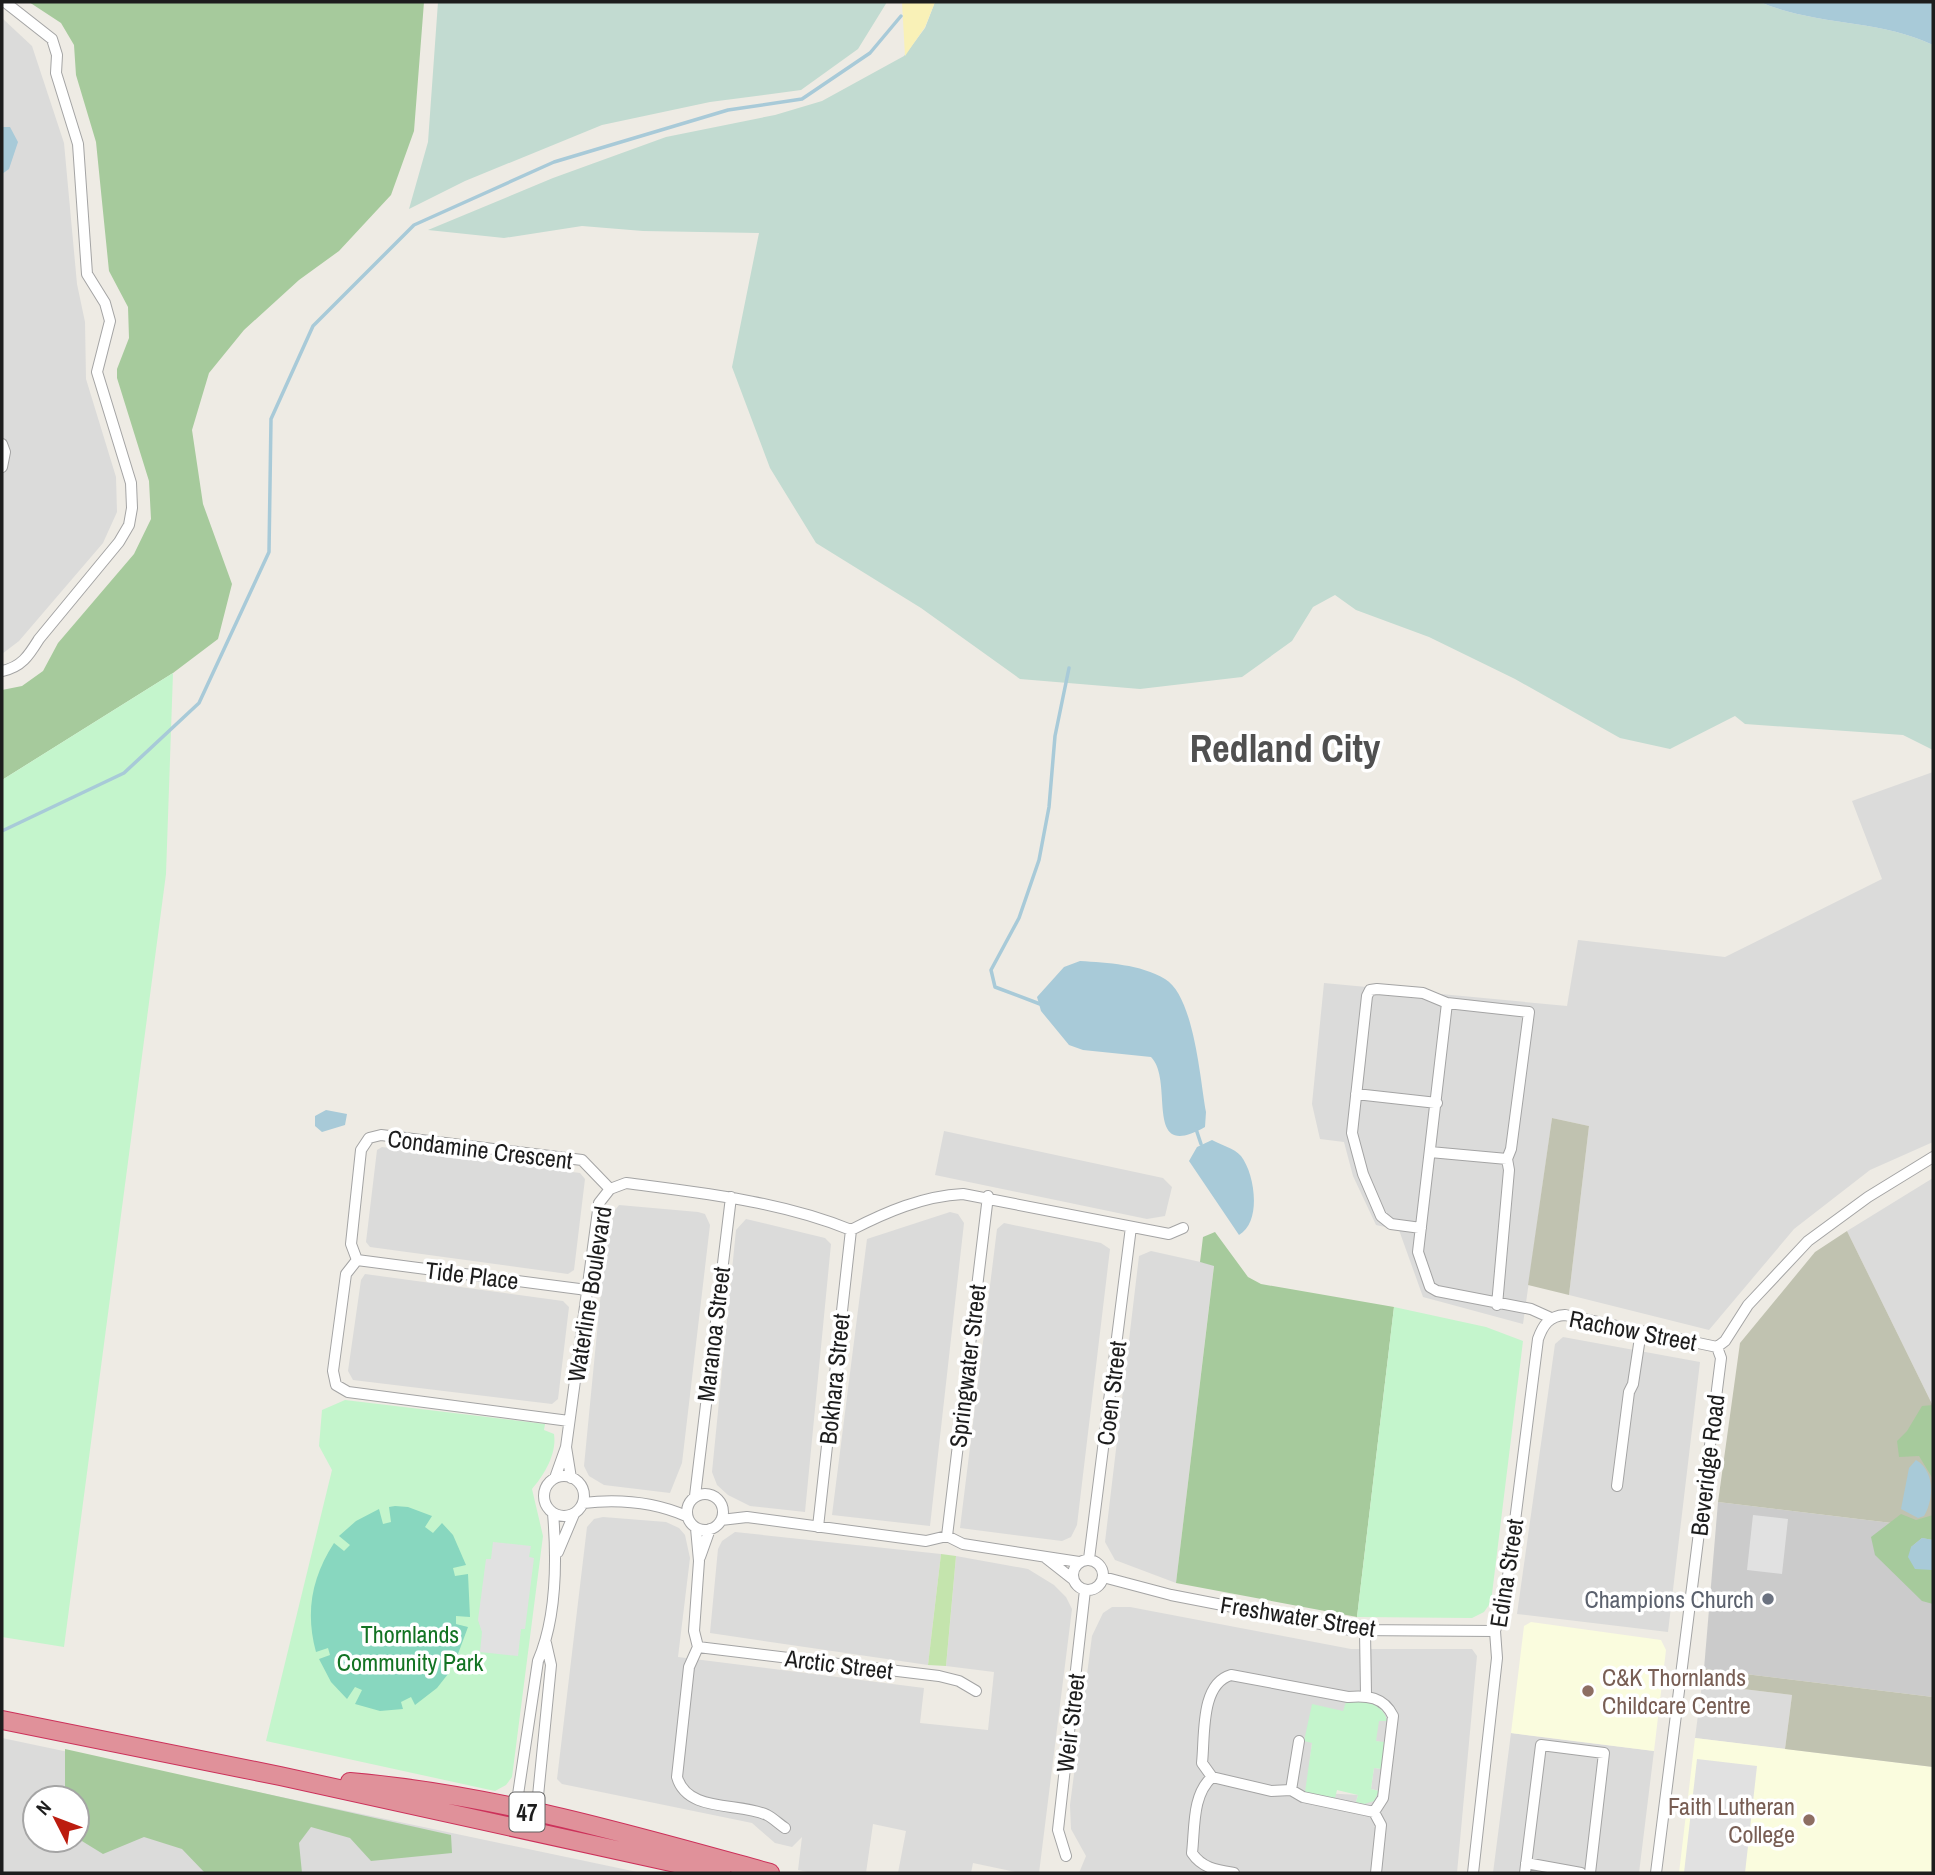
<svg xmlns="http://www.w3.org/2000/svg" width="1935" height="1875" viewBox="0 0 1935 1875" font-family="'Archivo Narrow',sans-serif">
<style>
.residential{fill:#dbdbda;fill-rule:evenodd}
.education{fill:#fafcde}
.religious{fill:#cbcbcb}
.construction{fill:#c0c2b0}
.grass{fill:#c4e4ad}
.forest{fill:#a6ca9c}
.wetland{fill:#c2dbd1}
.sand{fill:#f9f1b7}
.park{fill:#c4f5cc}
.pitch{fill:#88d7bf}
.parking{fill:#e1e1e1}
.water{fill:#a8cad8}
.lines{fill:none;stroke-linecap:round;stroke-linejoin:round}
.stream{stroke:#a8cad8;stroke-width:3.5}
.street-casing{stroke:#a4a4a4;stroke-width:12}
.highway-casing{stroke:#cc315a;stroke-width:20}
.street{stroke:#fff;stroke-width:10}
.highway{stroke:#e0919a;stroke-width:18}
.worship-dot{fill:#6b7280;stroke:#fff;stroke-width:2.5}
.education-dot{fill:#8d6e63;stroke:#fff;stroke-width:2.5}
.labels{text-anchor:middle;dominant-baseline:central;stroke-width:7;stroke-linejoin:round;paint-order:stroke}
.shield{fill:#fff;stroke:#616161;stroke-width:2}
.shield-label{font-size:23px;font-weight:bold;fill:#1d1d1d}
.street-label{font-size:24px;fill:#1d1d1d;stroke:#fff}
.worship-label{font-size:24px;fill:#5b616d;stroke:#fff;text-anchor:end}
.park-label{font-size:24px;fill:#137323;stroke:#fff}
.education-label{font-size:24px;fill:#785e54;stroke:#fff;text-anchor:start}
.town-label{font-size:38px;font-weight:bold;fill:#505050;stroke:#fff}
</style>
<rect width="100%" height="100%" fill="#eeebe4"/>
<path class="residential" d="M2,18L32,46L64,143L77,284L85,322L86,379L116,477L117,512L103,543L19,641L2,654Z
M1933,772V1142L1870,1170L1794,1229L1709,1330L1569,1295L1589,1126L1552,1118L1523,1324L1423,1297L1399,1230L1376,1225L1353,1176L1344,1142L1320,1139L1312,1104L1324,983L1567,1006L1578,940L1725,957L1882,879L1852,801Z
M944,1131L1163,1178L1172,1187L1165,1216L1147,1219L935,1175Z
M382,1147L580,1173L585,1179L574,1270L568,1274L370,1247L366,1242L377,1150Z
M1933,1178V1406L1847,1231Z
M619,1205L698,1212L705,1214L710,1225L682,1463L670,1493L604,1485L589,1476L584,1466L608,1219Z
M950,1212L958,1214L964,1223L930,1526L832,1515L867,1239Z
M746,1219L825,1238L831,1244L805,1512L750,1506L728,1495L717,1485L712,1472L736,1230Z
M1004,1223L1101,1243L1110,1249L1077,1525L1071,1537L1062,1541L960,1528L997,1229Z
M1151,1251L1214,1265L1176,1583L1115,1560L1105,1542L1139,1256Z
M365,1274L563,1301L569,1307L558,1399L552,1404L353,1380L348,1371L361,1280Z
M1563,1337L1700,1362L1668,1632L1517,1614L1555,1344Z
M603,1517L666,1522L679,1528L685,1535L690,1558L678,1657L924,1688L920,1723L988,1730L994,1672L946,1666L956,1556L1028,1569L1054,1585L1066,1597L1072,1609L1039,1873H1020L973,1863L971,1873H898L906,1831L873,1824L866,1873H812L798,1870L802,1837L792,1847L775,1843L752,1823L562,1784L557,1779L587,1527L594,1519Z
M735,1532L941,1554L928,1665L710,1633L718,1549L722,1541Z
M1112,1607H1130L1351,1649H1472L1477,1656L1457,1873H1079L1086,1856L1071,1829L1070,1805L1092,1636L1103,1613ZM1366,1701L1377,1707L1376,1741L1384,1743L1382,1769L1374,1768L1371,1789L1379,1791L1364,1804L1356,1802L1358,1795L1306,1792L1312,1743L1344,1711Z
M1702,1684L1792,1695L1785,1749L1695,1738Z
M1511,1733L1654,1751L1639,1873H1493Z
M2,1738L642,1873H2ZM35,1798H77V1840H35Z"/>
<path class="education" d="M1531,1622L1661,1640L1666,1650L1654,1751L1511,1733L1524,1626Z
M1695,1738L1933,1767V1873H1679Z"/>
<path class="religious" d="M1718,1502L1933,1528V1697L1704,1669Z"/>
<path class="construction" d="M1552,1118L1589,1126L1569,1295L1528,1285Z
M1847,1231L1933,1406V1528L1718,1502L1740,1343L1815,1252Z
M1704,1669L1933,1697V1767L1785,1749L1792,1695L1702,1684Z"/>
<path class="grass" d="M941,1554L956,1556L946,1666L928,1665Z"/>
<path class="forest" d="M29,2H424L414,131L391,195L339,251L299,280L244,330L209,373L192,430L203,504L232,584L218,639L173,673L2,780V690L22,686L43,671L58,643L134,554L151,519L149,481L117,378V369L129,338L128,307L109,271L96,142L76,75L74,45L61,23Z
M1215,1232L1248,1277L1261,1284L1394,1307L1357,1617L1176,1583L1214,1266L1200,1262L1203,1237Z
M1933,1405V1479L1919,1456L1899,1457L1897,1441L1907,1431L1922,1406Z
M1901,1514L1916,1520L1933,1515V1540L1922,1538L1911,1547L1925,1568L1933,1570V1604L1922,1601L1875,1555L1871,1537Z
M65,1749L451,1835L452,1853L371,1861L350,1838L311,1827L299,1843L302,1873H205L182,1849L144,1837L103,1854L77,1838V1798H65Z"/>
<path class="wetland" d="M438,2H887L858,49L801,90L710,102L602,125L465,181L409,209L428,142Z
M935,2H1760C1815,26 1879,19 1933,45V750L1903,735L1745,724L1735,716L1670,749L1620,738L1515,679L1429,637L1356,610L1335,595L1313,607L1292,641L1242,677L1140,689L1020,679L921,608L816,543L770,468L732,367L759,233L643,231L582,226L504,238L428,230L553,178L666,137L775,115L822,101L904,56L925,28Z"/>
<path class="sand" d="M902,2H935L925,27L905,56Z"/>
<path class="park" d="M173,673L166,874L64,1647L2,1637V780Z
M1394,1307L1486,1327L1523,1341L1491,1602L1484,1612L1472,1618L1357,1617Z
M345,1400L545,1424L544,1430L554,1434C557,1454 544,1475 532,1489L543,1536L512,1777L506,1785L495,1791L266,1741L332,1470L319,1446L322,1410Z
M1361,1700C1372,1703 1385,1708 1387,1721H1379L1376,1741L1384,1742L1382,1769L1374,1768L1371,1789L1379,1791L1374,1801L1364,1804L1356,1802L1358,1795L1337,1790L1335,1798L1305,1792L1312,1743L1304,1741L1312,1704L1343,1711L1346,1702Z"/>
<path class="pitch" d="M395,1506L408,1507L432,1516L425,1527L433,1533L442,1523L453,1535L466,1565L453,1568L455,1576L468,1574L470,1617L456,1616V1624L468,1627L455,1662L447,1658L441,1668L448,1674L437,1688L415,1705L411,1697L401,1702L403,1709L380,1711L355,1704L362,1690L355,1687L347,1699L331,1682L319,1659L330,1655L328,1648L316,1652C305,1612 312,1577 334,1543L344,1551L350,1545L339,1536L356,1521L379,1509L383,1524L391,1522L389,1507Z"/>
<path class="parking" d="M1753,1515L1788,1519L1782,1574L1747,1570Z
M493,1542L531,1546L529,1557L534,1558L525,1629H521L518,1656L480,1652L482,1632L478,1620L486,1559H491Z
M1697,1759L1757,1766L1745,1873H1684Z"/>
<path class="water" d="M1760,2H1933V45C1879,19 1815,26 1760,2Z
M2,127H10L18,142L9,169L2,174Z
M1080,961C1108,963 1140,964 1165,979C1194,996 1200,1079 1206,1112L1205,1127C1142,1163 1175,1081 1151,1057L1083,1050L1069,1045L1041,1011L1037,997L1064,967Z
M326,1110L347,1114L345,1125L322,1132L315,1126V1116Z
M1212,1140C1221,1145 1234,1148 1241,1156C1255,1174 1262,1222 1239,1235L1189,1161L1197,1147Z
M1916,1460C1935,1471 1934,1499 1924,1516L1918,1518L1901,1509L1909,1468Z
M1922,1538L1933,1540V1570L1915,1569L1908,1557L1911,1547Z"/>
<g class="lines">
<path class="stream" d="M2,831L124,773L199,703L269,552L271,419L313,326L414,225L554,162L728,110L802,99L870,53L901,16
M1040,1004L995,987L991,970L1019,918L1039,860L1049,807L1055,736L1069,668
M1196,1129L1201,1144"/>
<g class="street-casing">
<path id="street" d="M2,444L5,452L2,467
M2,671C22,667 29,655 39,639L119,542L129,525L132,508L131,483L97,372L110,321L105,303L87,274L78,144L56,73L57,55L52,39L5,2
M1447,1003L1418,1252L1430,1287L1437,1291L1531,1309L1551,1318
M1356,1094L1437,1103
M1430,1152L1507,1159
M1421,1228L1391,1224L1381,1216L1363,1174L1352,1133L1367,996L1370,990L1377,989L1423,993L1447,1003L1529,1012L1511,1149L1507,1159L1509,1170L1497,1305
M357,1260L587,1290
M569,1421L348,1392L336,1385L333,1371L346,1274L357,1260L351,1244L361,1150L369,1138L381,1135L582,1160L610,1189
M566,1447L571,1478
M544 1496a20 20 0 1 1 40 0a20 20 0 1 1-40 0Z
M555,1478L566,1447L599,1203L610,1189L626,1183C701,1193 780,1201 851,1230C886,1212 923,1196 963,1194L1169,1234L1183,1228
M1617,1486L1629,1392L1633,1384L1641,1331
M687 1512a18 18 0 1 1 36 0a18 18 0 1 1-36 0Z
M695,1496L731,1197
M583,1503C618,1499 654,1502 686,1516
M721,1520L747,1517L926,1541L947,1536L963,1544L1079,1562
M818,1527L851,1230
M696,1528L699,1561L694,1631L698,1647L689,1667L677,1777C687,1813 739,1802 767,1815C773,1818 779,1824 785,1828
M947,1536L988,1196
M558,1552L574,1514
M700,1557L710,1529
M1046,1558L1074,1580
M1089,1559L1131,1227
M1073 1575a15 15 0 1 1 30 0a15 15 0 1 1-30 0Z
M1103,1577L1171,1595L1351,1630L1495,1631
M1365,1631L1366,1695
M698,1647L939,1676L959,1681L976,1691
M1231,1675L1348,1697C1367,1695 1384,1697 1393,1716L1383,1798L1374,1812L1303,1797L1291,1790L1271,1791L1212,1777L1202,1763C1205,1736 1200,1684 1231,1675Z
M1212,1777C1192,1795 1195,1827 1192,1853C1202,1868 1216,1870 1234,1873
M1291,1790L1299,1741
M1374,1812L1381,1825L1376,1873
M536,1816L551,1665L546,1643
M513,1828L538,1661C557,1617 557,1561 553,1513
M1066,1856L1058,1830L1085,1590
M1526,1863L1581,1873
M1473,1873L1497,1658L1495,1631L1505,1600L1538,1339C1543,1325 1549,1316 1565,1315L1717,1347
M1525,1873L1541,1745L1604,1753L1590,1873
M1656,1873L1721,1358L1717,1347L1725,1341L1748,1305L1808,1241L1868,1197L1933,1157"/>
</g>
<g class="highway-casing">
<path id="highway" d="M2,1720L280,1776L721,1873
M350,1782C492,1794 632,1835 770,1873"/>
</g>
<use href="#street" class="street"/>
<use href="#highway" class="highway"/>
</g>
<circle class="worship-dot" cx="1768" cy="1599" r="7"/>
<g class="education-dot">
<circle cx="1588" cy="1691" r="7"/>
<circle cx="1809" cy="1820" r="7"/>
</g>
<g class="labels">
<rect class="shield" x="509.5" y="1792.5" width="35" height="39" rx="5"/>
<g class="shield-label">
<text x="527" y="1812">47</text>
</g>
<g class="street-label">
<text transform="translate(480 1149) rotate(7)">Condamine Crescent</text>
<text transform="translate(472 1275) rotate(7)">Tide Place</text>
<text transform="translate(589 1294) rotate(-81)">Waterline Boulevard</text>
<text transform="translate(1633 1330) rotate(11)">Rachow Street</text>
<text transform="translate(713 1334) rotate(-83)">Maranoa Street</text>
<text transform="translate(967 1366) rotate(-83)">Springwater Street</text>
<text transform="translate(834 1379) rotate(-84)">Bokhara Street</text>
<text transform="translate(1111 1393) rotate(-83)">Coen Street</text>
<text transform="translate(1707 1465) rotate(-83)">Beveridge Road</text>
<text transform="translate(1506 1573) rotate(-81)">Edina Street</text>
<text transform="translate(1298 1616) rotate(9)">Freshwater Street</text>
<text transform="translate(839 1664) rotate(7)">Arctic Street</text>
<text transform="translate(1070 1723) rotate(-83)">Weir Street</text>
</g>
<g class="worship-label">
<text x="1754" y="1599">Champions Church</text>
</g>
<g class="park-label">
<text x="410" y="1634">Thornlands<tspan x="410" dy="28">Community Park</tspan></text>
</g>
<g class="education-label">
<text x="1602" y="1677">C&amp;K Thornlands<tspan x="1602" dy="28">Childcare Centre</tspan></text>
<text x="1795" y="1806" text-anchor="end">Faith Lutheran<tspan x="1795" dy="28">College</tspan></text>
</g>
<g class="town-label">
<text x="1285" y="748">Redland City</text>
</g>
</g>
<rect width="1935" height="1875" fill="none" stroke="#1d1d1d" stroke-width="7"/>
<g transform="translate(56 1819) rotate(312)"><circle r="33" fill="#ffffff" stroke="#a5a5a5" stroke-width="2"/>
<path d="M0-5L12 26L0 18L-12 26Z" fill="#bc1c0f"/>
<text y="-10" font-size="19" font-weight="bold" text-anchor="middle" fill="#1d1d1d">N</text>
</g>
</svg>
